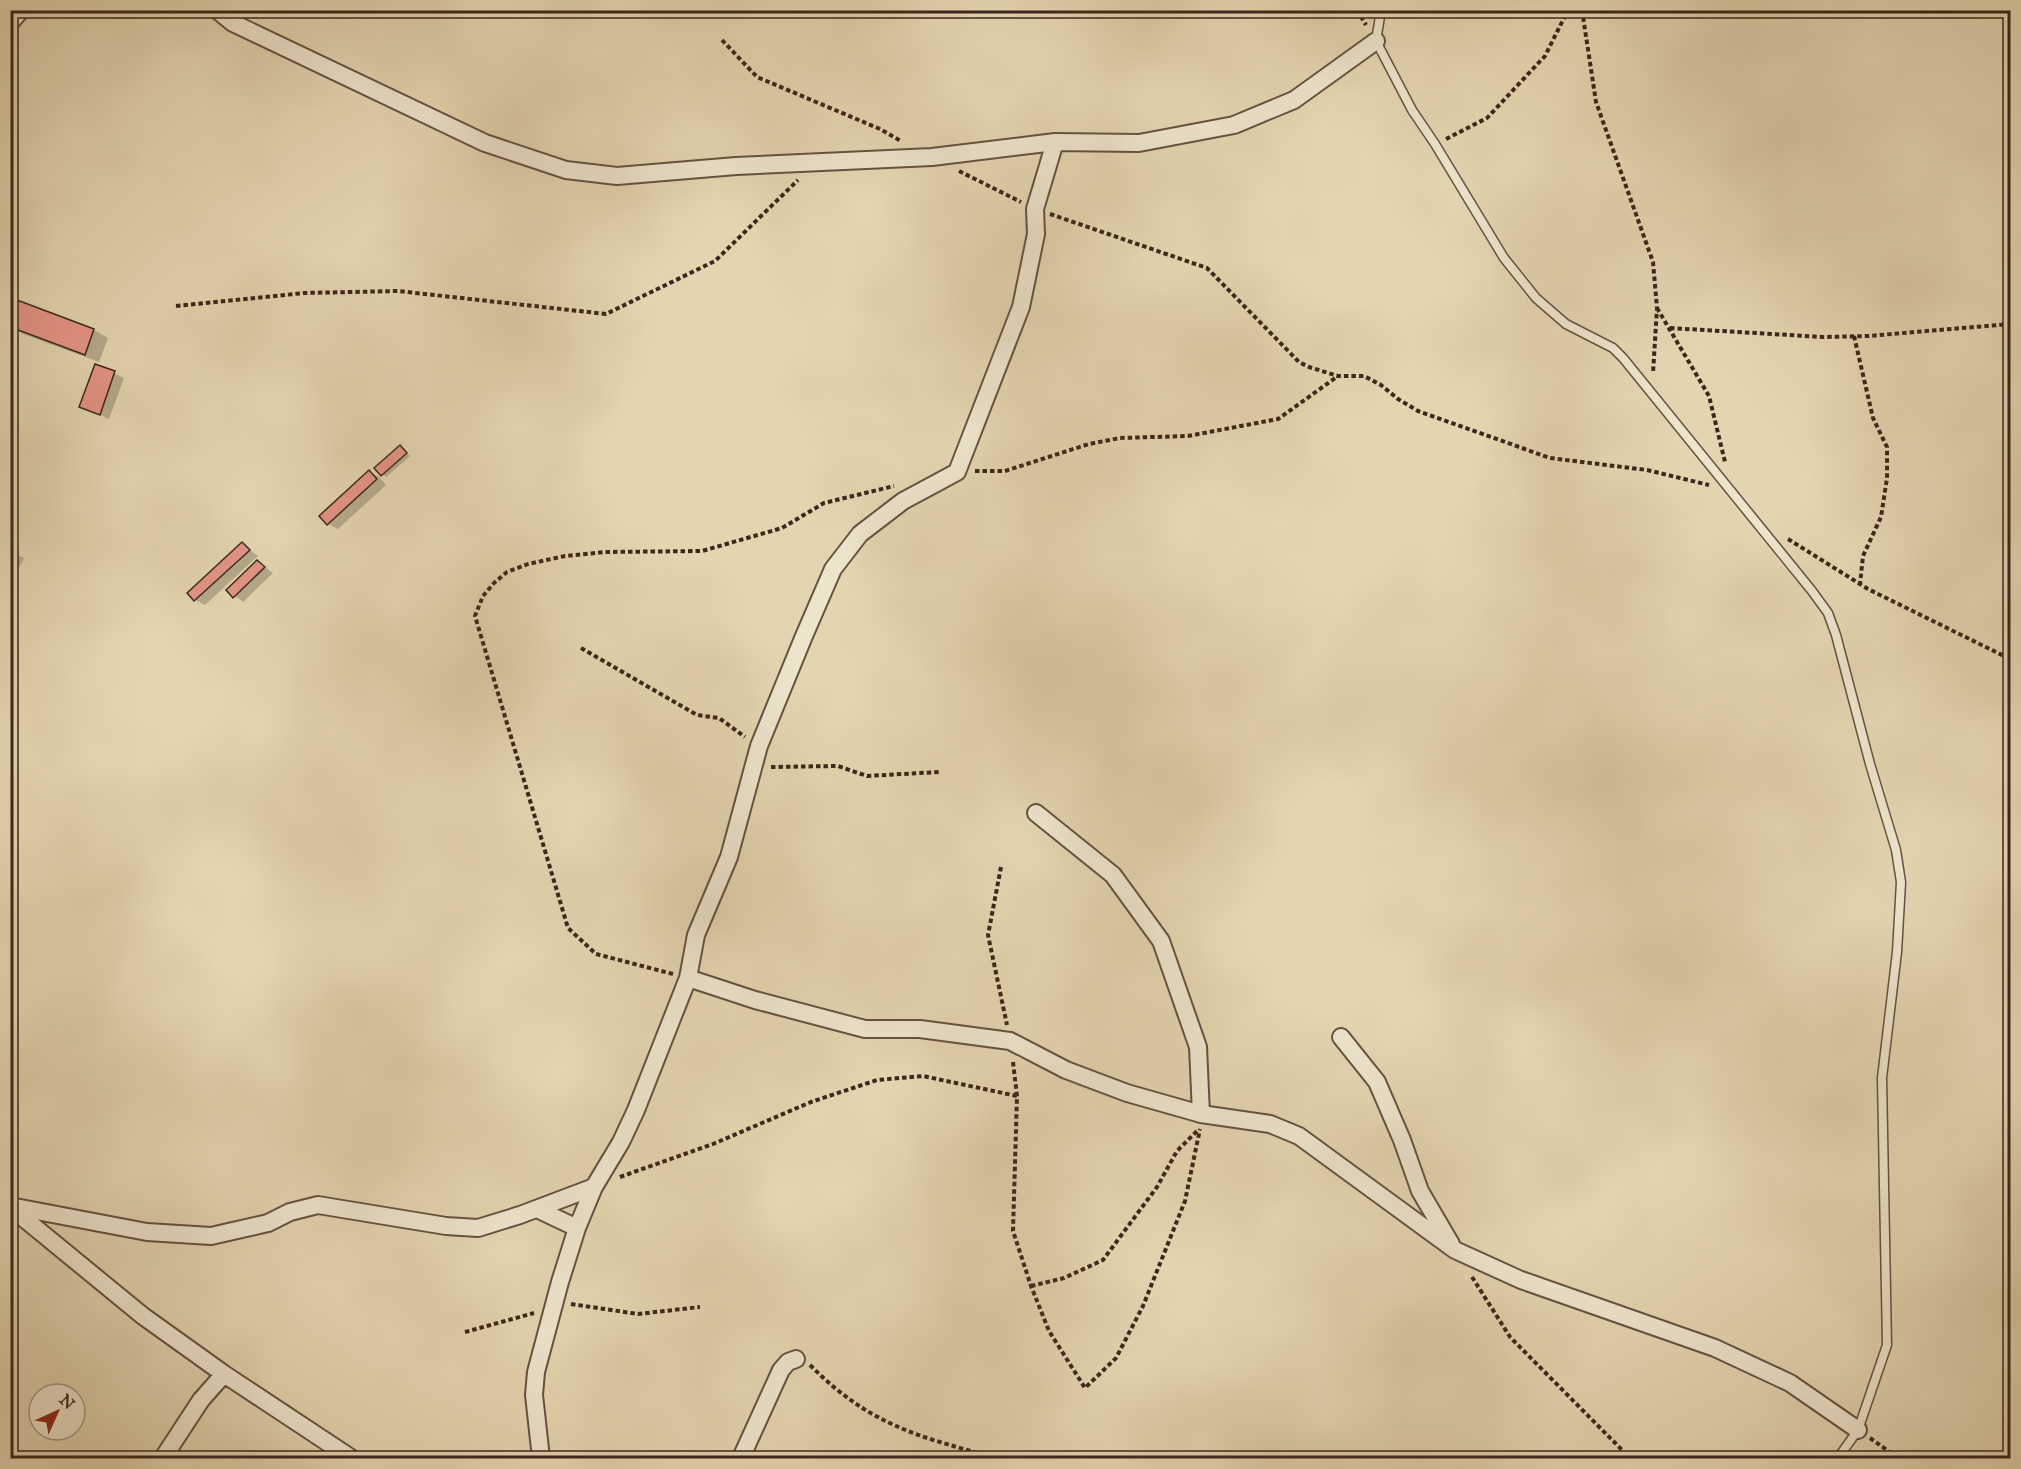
<svg xmlns="http://www.w3.org/2000/svg" width="2021" height="1469" viewBox="0 0 2021 1469" font-family="'IM FELL Great Primer',serif">
<style>
.shadow{fill:#0003}
.building{fill:#e49586;stroke:#3b271d;stroke-width:1.5}
.lines{fill:none;stroke-linecap:round;stroke-linejoin:round}
.lane-casing{stroke:#655242;stroke-width:11}
.street-casing{stroke:#655242;stroke-width:20}
.path{stroke:#3b271d;stroke-width:4;stroke-dasharray:4.5 3;stroke-linecap:butt}
.lane{stroke:#ede4cc;stroke-width:8}
.street{stroke:#ede4cc;stroke-width:16}
</style>
<rect width="100%" height="100%" fill="#e3d5b0"/>
<filter id="stains"><feTurbulence type="fractalNoise" baseFrequency=".00333" numOctaves="4"/><feColorMatrix values="0 0 0 0 .2 0 0 0 0 .09 0 0 0 0 .02 0 0 0 .5 -.17"/></filter>
<radialGradient id="worn" r=".72"><stop offset=".6" stop-color="#630" stop-opacity="0"/><stop offset="1" stop-color="#630" stop-opacity=".3"/></radialGradient>
<path class="shadow" d="M10,301L94,330L108,338L99,362L23,334L12,327L10,330Z
M96,365L124,378L109,419L81,406Z
M400,447L410,456L386,477L376,468Z
M369,472L379,477L386,485L338,529L328,524L321,516Z
M242,544L258,556L205,605L195,600Z
M10,551L24,558L11,583H10Z
M258,562L273,573L243,602L228,590Z"/>
<path class="building" d="M17,300L94,329L85,355L10,327V317Z
M95,364L115,371L100,415L79,407Z
M400,445L407,453L381,476L374,468Z
M369,470L377,479L327,525L319,516Z
M242,542L250,550L194,601L187,593Z
M257,560L265,567L233,598L226,590Z"/>
<g class="lines">
<g class="lane-casing">
<path id="lane" d="M1381,10L1376,41L1412,110L1435,144L1504,258L1536,298L1566,324L1613,348L1623,358L1812,591L1828,613L1836,635L1870,764L1896,850L1901,882L1897,952L1882,1078L1887,1345L1858,1430L1838,1458"/>
</g>
<g class="street-casing">
<path id="street" d="M217,10L233,23L485,143L566,170L617,176L736,166L932,157L1055,142L1139,143L1234,125L1294,100L1376,41
M10,23L21,10
M1036,813L1113,875L1161,941L1198,1047L1201,1114
M688,978L755,1000L865,1029H920L1010,1041L1066,1070L1127,1093L1201,1114L1270,1124L1299,1136L1455,1250L1521,1280L1715,1348L1790,1383L1858,1430
M1341,1037L1377,1082L1402,1140L1420,1191L1451,1244
M10,1206L147,1232L211,1236L268,1223L290,1212L318,1205L446,1226L478,1228L520,1215L594,1187
M10,1207L143,1316L224,1374L351,1458
M537,1209L577,1228
M10,1456L12,1458
M163,1458L201,1400L224,1374
M541,1458L534,1395L536,1372L560,1282L577,1228L594,1187L621,1142L636,1110L688,978L696,935L729,857L759,746L804,636L833,569L860,534L903,501L957,472L1021,307L1036,234L1035,209L1055,142
M741,1458L781,1370L788,1362L796,1359"/>
</g>
<path class="path" d="M1357,10L1366,25
M1582,10L1596,102L1653,262L1657,308L1653,373
M722,40L757,77L880,129L901,141
M1446,139L1487,118L1545,56L1568,10
M959,171L1021,202
M1050,214L1207,268L1299,362L1309,367L1338,376H1364L1381,385L1398,399L1418,411L1550,458L1647,470L1709,485
M176,306L304,293L398,291L606,314L715,261L798,180
M1657,308L1709,396L1725,462
M1670,328L1823,337L1868,336L2010,324
M1854,336L1873,418L1887,447V478L1881,517L1863,556L1860,584
M975,471H1005L1089,444L1120,438L1188,436L1278,419L1338,376
M1788,539L1868,589L2010,659
M581,648L697,715L719,718L745,737
M771,767L838,766L867,776L939,772
M1001,867L988,935L1007,1025
M673,974L596,954L568,928L475,616L483,596L494,583L507,572L528,564L565,556L605,552L702,551L782,528L824,503L894,486
M1013,1062L1017,1096L1013,1231L1031,1286L1049,1331L1085,1388L1116,1358L1143,1306L1185,1201L1200,1129
M620,1177L713,1144L811,1102L877,1080L923,1076L1017,1096
M1472,1277L1510,1337L1630,1458
M1031,1286L1064,1278L1103,1260L1157,1187L1177,1151L1199,1129
M571,1304L638,1314L700,1307
M465,1332L534,1313
M810,1365C840,1395 868,1415 908,1431C935,1442 964,1448 992,1458
M1870,1438L1898,1458"/>
<use href="#lane" class="lane"/>
<use href="#street" class="street"/>
</g>
<rect width="2021" height="1469" fill="none" stroke="#e3d5b0" stroke-width="36"/>
<rect x="12" y="12" width="1997" height="1445" fill="none" stroke="#3b271d" stroke-width="3"/>
<rect x="18" y="18" width="1985" height="1433" fill="none" stroke="#3b271d" stroke-width="1.5"/>
<g transform="translate(57 1412) rotate(45)"><circle r="28" fill="#ede4cc" stroke="#a69886" stroke-width="1.5"/>
<path d="M0-4.5L10 22L0 15L-10 22Z" fill="#8f2418"/>
<text y="-9" font-size="16" font-weight="bold" text-anchor="middle" fill="#3b271d">N</text>
</g>
<rect width="100%" height="100%" filter="url(#stains)"/>
<rect width="100%" height="100%" fill="url(#worn)"/>
</svg>
